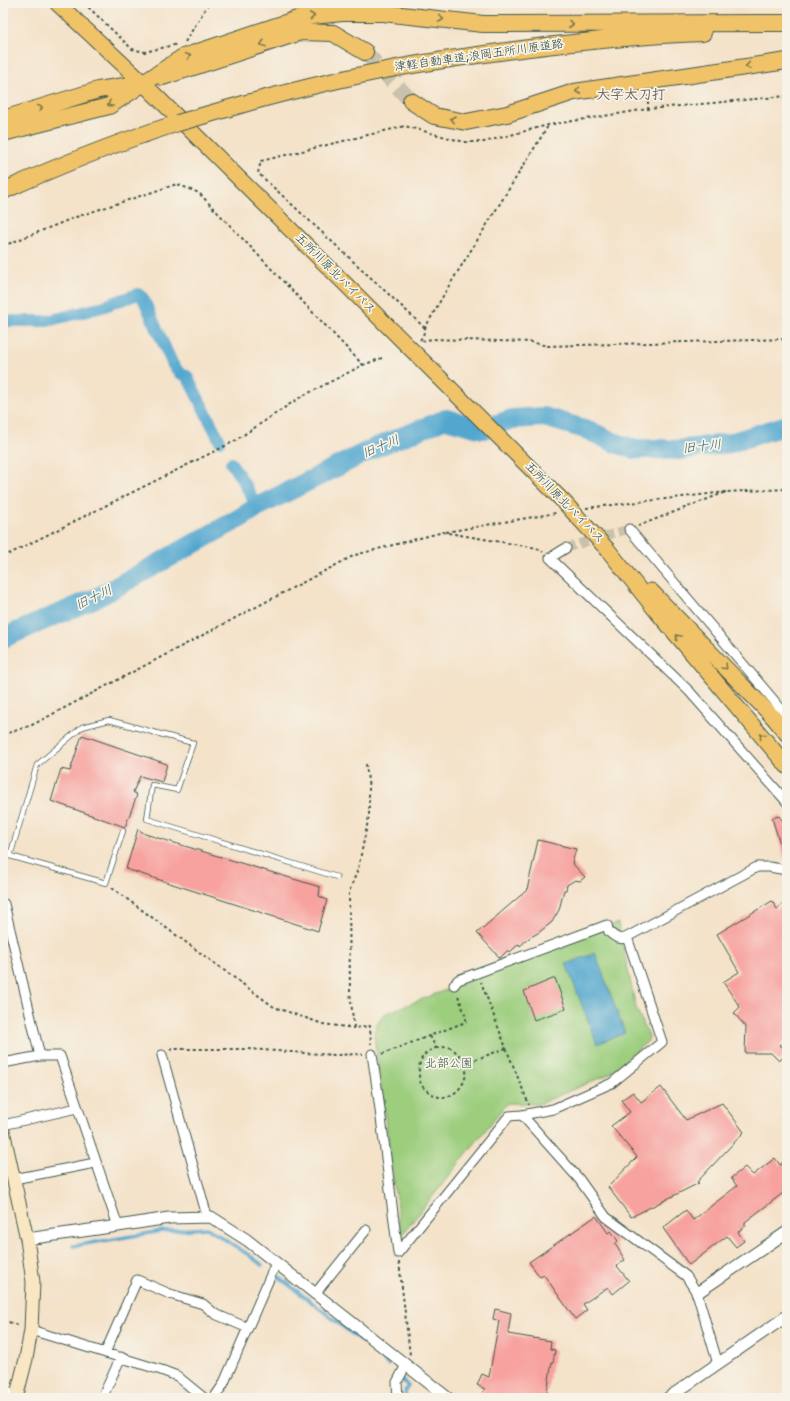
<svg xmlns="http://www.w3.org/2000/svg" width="790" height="1401" viewBox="0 0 790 1401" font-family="Mynerve,'Klee One',sans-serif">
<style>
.green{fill:#9cce7e;stroke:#5e8659}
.water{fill:#53a7cf;stroke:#397282}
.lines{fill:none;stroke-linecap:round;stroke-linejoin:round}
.stream{stroke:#53a7cf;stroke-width:3.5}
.canal{stroke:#53a7cf;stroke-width:12}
.river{stroke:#53a7cf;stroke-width:20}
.building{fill:#f7a29f}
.minor-tunnel{stroke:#c9c1ab;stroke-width:9;stroke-dasharray:9 4.5;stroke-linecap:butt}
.motorway-tunnel{stroke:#c9c1ab;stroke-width:16;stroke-dasharray:16 8;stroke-linecap:butt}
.service-casing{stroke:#3f564a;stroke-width:6}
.minor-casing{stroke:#3f564a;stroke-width:11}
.tertiary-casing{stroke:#3f564a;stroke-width:13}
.secondary-casing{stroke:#3f564a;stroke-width:15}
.trunk-casing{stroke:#3f564a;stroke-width:17}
.motorway-casing{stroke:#3f564a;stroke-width:18}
.path{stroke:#3f564a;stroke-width:2;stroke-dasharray:3 3;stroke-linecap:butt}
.service{stroke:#fff;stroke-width:4.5}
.minor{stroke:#fff;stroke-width:9}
.tertiary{stroke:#fff;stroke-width:11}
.secondary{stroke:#f9e7c3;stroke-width:13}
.trunk{stroke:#f0c369;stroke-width:15}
.motorway{stroke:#f0c369;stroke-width:16}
.trunk-bridge-casing{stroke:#3f564a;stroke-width:17;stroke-linecap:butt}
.motorway-bridge-casing{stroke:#3f564a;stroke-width:18;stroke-linecap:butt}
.trunk-bridge{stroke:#f0c369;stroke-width:15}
.motorway-bridge{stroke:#f0c369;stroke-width:16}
.oneway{stroke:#7d794c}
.labels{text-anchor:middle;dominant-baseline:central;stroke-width:3.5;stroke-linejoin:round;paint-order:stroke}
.street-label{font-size:12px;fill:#1f3d34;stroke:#f7f3e8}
.park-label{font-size:12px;fill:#385a43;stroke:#f7f3e8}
.water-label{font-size:13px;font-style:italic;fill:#2f5d62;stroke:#f7f3e8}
.quarter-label{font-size:14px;font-weight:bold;fill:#6b6059;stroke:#f7f3e8}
</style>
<rect width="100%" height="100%" fill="#f7f3e8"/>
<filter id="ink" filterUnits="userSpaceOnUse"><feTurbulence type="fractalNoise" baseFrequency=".025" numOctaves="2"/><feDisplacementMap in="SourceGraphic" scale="8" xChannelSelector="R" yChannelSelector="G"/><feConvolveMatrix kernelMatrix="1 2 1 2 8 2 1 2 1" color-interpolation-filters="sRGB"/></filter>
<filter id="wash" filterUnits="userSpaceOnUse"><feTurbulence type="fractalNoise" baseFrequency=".012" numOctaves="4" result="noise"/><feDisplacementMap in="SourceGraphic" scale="16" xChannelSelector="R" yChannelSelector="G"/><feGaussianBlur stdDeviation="0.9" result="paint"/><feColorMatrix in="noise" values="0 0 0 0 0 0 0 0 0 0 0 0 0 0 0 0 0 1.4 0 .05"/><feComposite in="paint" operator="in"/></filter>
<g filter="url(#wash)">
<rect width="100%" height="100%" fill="#f4e2c9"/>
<path class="green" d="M618,923L636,1008L649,1037L648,1041L609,1074L539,1104L507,1103L401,1236L374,1034L377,1024L384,1014Z"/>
<path class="water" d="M595,953L625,1033L597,1044L566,964Z"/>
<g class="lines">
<path class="stream" d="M73,1246L162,1231L207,1228L249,1255L262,1265
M279,1277L377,1353L388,1365
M401,1379L408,1386L405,1391L406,1398"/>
<path class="canal" d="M3,321H47L99,308L138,294L143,298L173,365L180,373L187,376L220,441
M231,463L243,481L257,507"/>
<path class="river" d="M3,638L98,597L240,518L257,507L374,448L446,419L483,429L512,419L544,417L588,430L613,442L634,449H654L679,450L730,443L787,425"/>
</g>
<g id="blocks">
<path class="building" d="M82,735L167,764L162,782L140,776L133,792L137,795L125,827L51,801L61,769L70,771Z
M779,816L787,827V859L785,860L772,818Z
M138,829L145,834L320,887L319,896L327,900L318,931L126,869Z
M538,840L576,849L572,863L585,877L580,881L575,880L567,885L566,890H564L559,910L552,922L538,933L529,938L520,946L519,944L510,952L508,950L500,958L477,933L527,890Z
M772,901L777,909L783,904L787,910V1040L780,1045L787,1052V1054L779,1061L771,1053H745L746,1027L734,1013L740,1007L723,982L739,972L717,934Z
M555,978L566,1009L534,1020L524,991Z
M661,1087L686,1120L722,1103L744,1132L697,1182L699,1183L631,1217L608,1187L637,1157L611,1126L630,1112L621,1100L633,1092L641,1102Z
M775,1158L780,1165L787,1160V1190L745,1222V1226L738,1232L744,1241L736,1247L727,1236L689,1265L663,1228L686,1210L693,1220L737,1186L731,1178L745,1167L753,1175Z
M596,1216L608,1233L611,1231L618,1241L615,1244L625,1260L617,1266L629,1281L613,1294L608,1287L583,1304L587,1310L575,1319L544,1275L540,1277L529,1262Z
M495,1309L511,1313L508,1334L551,1341L550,1349L555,1350L553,1363L552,1362L546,1398H479L485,1389L477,1385L482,1374L489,1377L499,1321L493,1319Z"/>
</g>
</g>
<g filter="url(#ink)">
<use href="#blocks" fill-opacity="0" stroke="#3f564a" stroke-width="1"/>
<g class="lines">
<path class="minor-tunnel" d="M566,548L629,529"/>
<path class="motorway-tunnel" d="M365,52L411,101"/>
<g class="service-casing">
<path id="service" d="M10,856L106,883L123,831
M3,857L10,856L37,765L82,727L109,720L193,743L177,790L152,785L147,819L337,877"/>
</g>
<g class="minor-casing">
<path id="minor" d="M629,529L787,716
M566,548L550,558L689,691L787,802
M3,904H4L40,1056
M454,985L458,980L607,925L609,932C615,937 620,941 627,937
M372,1054L378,1094L398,1253
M162,1055L207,1216
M3,1063L40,1056H60L118,1226
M522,1115L579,1179L606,1217L686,1276L697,1293L718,1364
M3,1125L77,1108
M14,1179L95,1163
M398,1253L509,1116L522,1115L553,1109L612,1083L662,1042L627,937L757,867H769L787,870
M315,1294L366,1230
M31,1330L161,1370L177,1376L204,1398
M105,1353L137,1280L170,1294L203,1304L215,1314L248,1328
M3,1392L17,1395
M102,1398L121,1357
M214,1398L223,1385L276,1263
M398,1398L397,1382L406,1365"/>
</g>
<g class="tertiary-casing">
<path id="tertiary" d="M27,1239L118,1226L169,1218L211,1217L247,1240L448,1398
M697,1293L787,1232
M668,1398L787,1316"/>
</g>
<g class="secondary-casing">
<path id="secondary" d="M3,1131L27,1239L33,1282L31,1330L26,1359L16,1398"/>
</g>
<g class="trunk-casing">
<path id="trunk" d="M57,3L143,83L439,377
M608,550L658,613L787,766
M651,591L773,717L787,734"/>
</g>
<g class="motorway-casing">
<path id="motorway" d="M163,77L301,32L333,33L365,52
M411,101L434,116L466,122L507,114L574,92L787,61
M247,103C295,90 343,78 391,69C437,60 483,54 529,48C587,41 645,35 703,33
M3,119L98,90L137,84
M3,133L109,106L183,57L303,17L342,13H383L483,24L787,23
M3,191C60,165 118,142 178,123"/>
</g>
<path class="path" d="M84,3L132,49L145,52L178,44
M185,42L209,3
M648,95V109
M3,246L76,217L177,184L199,193L363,365
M425,328L258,173L261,161L405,126L464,142H484L548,125L648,109L787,96
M420,340L423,336L425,328L447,289L548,126
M422,341L432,339L531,342L547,346L787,339
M586,508L726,492
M638,526L726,492L787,489
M446,532L556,513
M3,557L233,442L299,398L363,365L382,358
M3,735L32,725L355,555L443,532L537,548L543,552
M366,764L369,789V816L358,869L349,892L350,992L354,1028L370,1026L371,1044
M112,888L274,1007L323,1024L354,1028
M430,1036L436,1048C423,1052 418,1061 419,1074C419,1079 420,1084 424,1088C427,1091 434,1096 439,1097C453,1099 465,1086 466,1073C467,1066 462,1059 458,1054C455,1051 452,1048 448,1047C444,1047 439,1048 436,1048
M506,1048L529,1105
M170,1050L172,1049H248L334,1055L363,1054
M382,1054L463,1023L466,1021V1017L457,993
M464,1064L506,1048L481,982
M399,1262L410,1355
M3,1320L20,1326"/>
<use href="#service" class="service"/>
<use href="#minor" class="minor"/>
<use href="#tertiary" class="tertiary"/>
<use href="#secondary" class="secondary"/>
<use href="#trunk" class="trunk"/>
<use href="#motorway" class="motorway"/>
<g class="trunk-bridge-casing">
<path id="trunk-bridge" d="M439,377L563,501L608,550"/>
</g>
<g class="motorway-bridge-casing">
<path id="motorway-bridge" d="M178,123L247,103"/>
</g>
<use href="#trunk-bridge" class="trunk-bridge"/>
<use href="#motorway-bridge" class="motorway-bridge"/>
</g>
<defs><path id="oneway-chevron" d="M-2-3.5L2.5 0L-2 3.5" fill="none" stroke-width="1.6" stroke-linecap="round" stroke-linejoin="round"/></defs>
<g class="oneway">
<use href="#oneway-chevron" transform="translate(312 16) rotate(-7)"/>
<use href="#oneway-chevron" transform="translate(441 19) rotate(7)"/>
<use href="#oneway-chevron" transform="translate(571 24)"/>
<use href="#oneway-chevron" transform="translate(263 44) rotate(162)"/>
<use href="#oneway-chevron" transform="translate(188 56) rotate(-20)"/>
<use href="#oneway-chevron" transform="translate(748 66) rotate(172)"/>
<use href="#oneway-chevron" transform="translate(578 91) rotate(169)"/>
<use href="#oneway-chevron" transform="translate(110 104) rotate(153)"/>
<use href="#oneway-chevron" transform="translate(40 108) rotate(-17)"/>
<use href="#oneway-chevron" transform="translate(453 119) rotate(-169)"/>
<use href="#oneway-chevron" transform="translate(678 637) rotate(-130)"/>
<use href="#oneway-chevron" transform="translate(725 667) rotate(46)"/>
<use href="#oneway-chevron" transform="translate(762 736) rotate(-130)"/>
</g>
</g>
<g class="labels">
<g class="street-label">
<text transform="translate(479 56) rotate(-8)">津軽自動車道;浪岡五所川原道路</text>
<text transform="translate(335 274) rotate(45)">五所川原北バイパス</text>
<text transform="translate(564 503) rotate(46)">五所川原北バイパス</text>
</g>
<g class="park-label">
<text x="449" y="1064">北部公園</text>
</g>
<g class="water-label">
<text transform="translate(381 447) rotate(-23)">旧十川</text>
<text transform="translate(702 447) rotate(-7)">旧十川</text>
<text transform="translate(94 598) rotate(-26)">旧十川</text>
</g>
<g class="quarter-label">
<text x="631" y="95">大字太刀打</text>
</g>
</g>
<rect width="790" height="1401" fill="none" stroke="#f7f3e8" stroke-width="16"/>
</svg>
